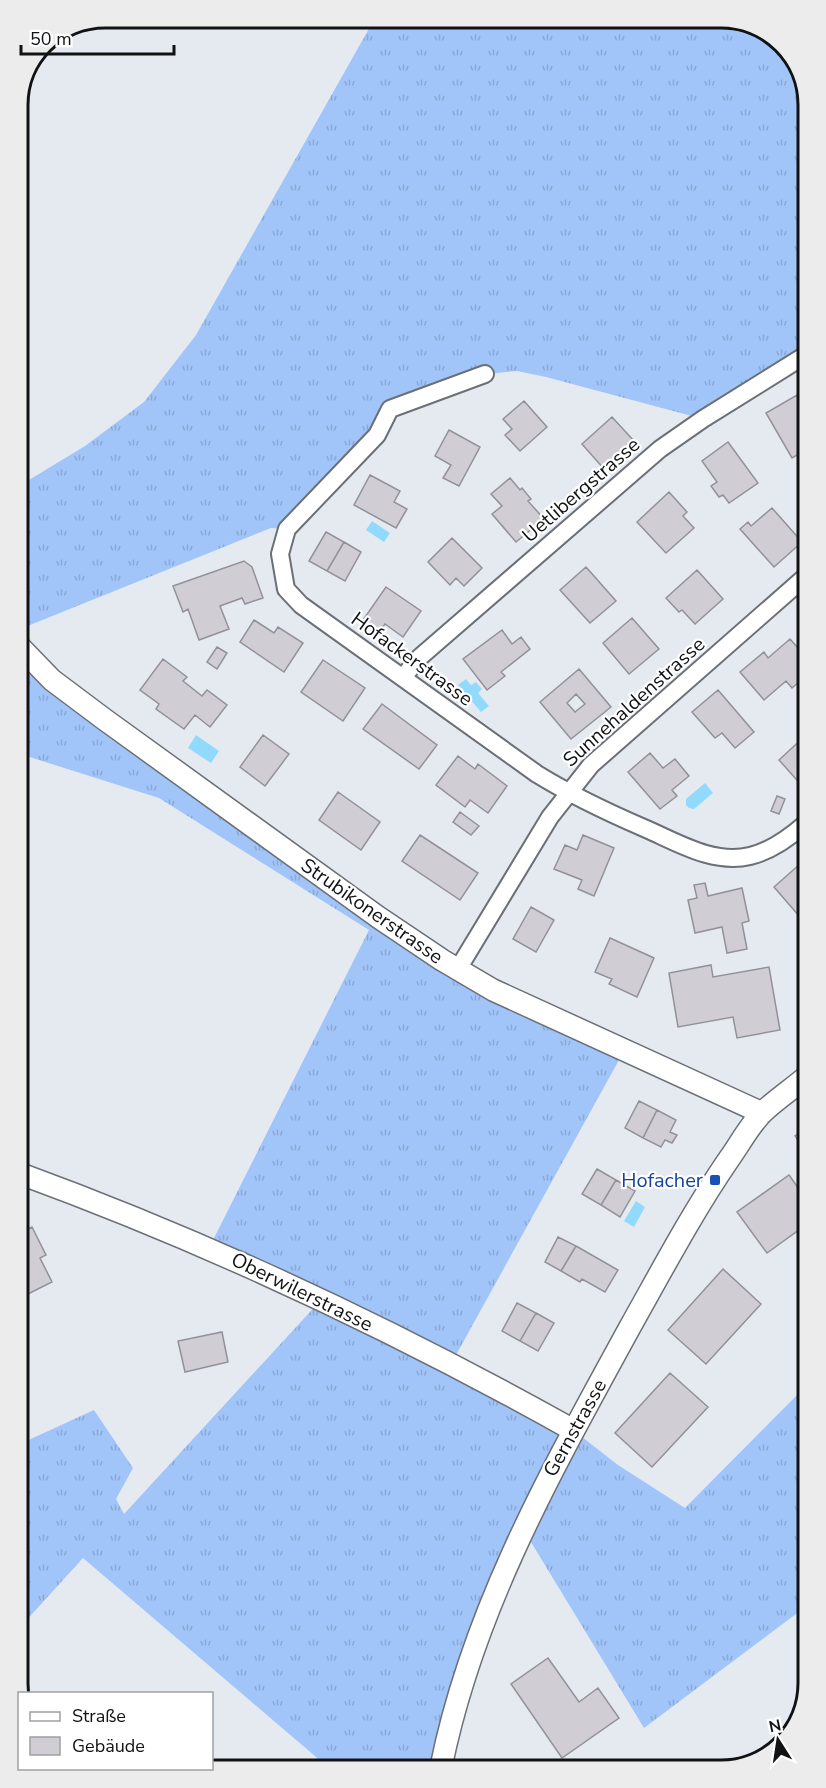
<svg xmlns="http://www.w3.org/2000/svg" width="826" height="1788" viewBox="0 0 826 1788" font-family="'Nunito Sans',sans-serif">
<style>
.grass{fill:url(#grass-tufts)}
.water{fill:#92dafd}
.building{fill:#d0cdd5;stroke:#939198;stroke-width:1.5;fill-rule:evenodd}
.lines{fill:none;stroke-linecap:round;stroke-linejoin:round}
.minor-casing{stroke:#6b7076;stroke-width:20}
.tertiary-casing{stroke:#6b7076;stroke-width:24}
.minor{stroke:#fff;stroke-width:16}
.tertiary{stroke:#fff;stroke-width:21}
.transit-dot{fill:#1a4fb4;stroke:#fff;stroke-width:2}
.labels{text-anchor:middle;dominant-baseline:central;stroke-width:4.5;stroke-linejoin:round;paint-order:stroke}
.street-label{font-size:20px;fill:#101214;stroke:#fff}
.transit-label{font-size:20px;fill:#164399;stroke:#fff;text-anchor:end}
.rim{fill:none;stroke:#101214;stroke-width:3}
</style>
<defs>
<pattern id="grass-tufts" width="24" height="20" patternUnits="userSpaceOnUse" patternTransform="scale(1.5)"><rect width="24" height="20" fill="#a2c5f9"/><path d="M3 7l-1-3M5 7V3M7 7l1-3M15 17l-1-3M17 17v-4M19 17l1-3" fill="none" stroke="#8aa8d5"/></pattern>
</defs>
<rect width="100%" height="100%" fill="#e5eaf1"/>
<path class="grass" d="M375,18H727L774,36L803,77L804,356L703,419L546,377L517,371L485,374L390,409L287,529L271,528L25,627L20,628L19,486L85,446L144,402L196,335Z
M20,647L378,917L624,1051L451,1364L573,1430L618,1465L685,1508L807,1385L808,1605L644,1728L523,1529L443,1761L466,1767L329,1768L83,1558L23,1624L22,1443L94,1410L133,1468L116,1499L124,1514L321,1300L209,1248L369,930L159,798L20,754Z"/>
<path class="water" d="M372,521L390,533L384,542L366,530Z
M466,679L471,685L476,682L482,689L478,693L489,706L481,712L458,685Z
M196,735L219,751L211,763L188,748Z
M705,783L713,793L694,809L689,808L686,805V799Z
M636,1201L645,1207L634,1227L624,1221Z"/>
<path class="building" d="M797,395L804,408V451L792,458L766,413Z
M524,401L547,427L520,451L505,435L512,429L503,419Z
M612,417L634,441L604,469L582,444Z
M449,430L480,447L459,486L443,478L451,465L435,456Z
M728,442L758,483L729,503L723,495L719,497L711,486L717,482L702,461Z
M370,475L400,491L394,502L407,509L396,528L354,505Z
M510,478L520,490L522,488L531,499L528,501L544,519L516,542L492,514L502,506L491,494Z
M669,492L687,512L683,516L694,528L666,553L637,522Z
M772,508L802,542L774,567L740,529L748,522L751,526Z
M326,532L344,542L327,571L309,561Z
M452,538L482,568L464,586L456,578L450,585L428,562Z
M344,542L361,552L345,581L327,571Z
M244,561L252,567L263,598L245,604L242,598L220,606L229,629L199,640L188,609L183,612L173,586Z
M586,567L616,601L590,623L560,590Z
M697,570L723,599L695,624L682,610L679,612L666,598Z
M386,587L421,611L403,637L385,624L379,632L363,620Z
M632,618L659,649L629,674L603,643Z
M254,620L274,633L278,627L303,643L284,672L240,642Z
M502,630L512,644L521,637L530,649L501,672L505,676L487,690L463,659Z
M790,639L805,656V677L792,688L786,681L764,700L740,672L764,652L768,658Z
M217,647L227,653L217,669L207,662Z
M163,659L187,677L183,681L202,696L207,690L227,705L210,727L195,715L184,729L156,709L159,704L140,690Z
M323,660L365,688L343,721L301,692Z
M579,669L611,707L571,739L540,702ZM576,694L585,704L575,712L567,703Z
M718,690L754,732L735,748L722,733L715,738L692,712Z
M382,704L437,745L419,769L363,729Z
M263,735L289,754L265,786L240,767Z
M805,736V785L803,787L779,760Z
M650,753L663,768L675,759L689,776L672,790L677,796L660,809L628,772Z
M458,756L475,769L478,764L507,786L488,813L470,800L465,807L436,785Z
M338,792L380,822L361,850L319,820Z
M777,796L785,799L779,814L771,811Z
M460,812L479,826L471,835L453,822Z
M420,835L478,873L460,900L402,861Z
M583,835L614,848L594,896L578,889L582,880L554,869L565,845L577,850Z
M800,864L806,871V924L774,887Z
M705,883L708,896L742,888L749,921L742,923L747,949L727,953L722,927L695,933L688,900L697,898L694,885Z
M531,907L554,920L536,952L513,939Z
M610,938L654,958L637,997L609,984L612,979L595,972Z
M711,965L713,977L769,967L780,1030L737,1038L733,1017L678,1027L669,973Z
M639,1101L657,1110L643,1138L625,1128Z
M657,1110L676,1120L670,1132L677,1135L672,1143L665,1140L661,1147L643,1138Z
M806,1128V1152L795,1136Z
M597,1169L616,1180L601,1205L582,1194Z
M789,1175L799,1189L802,1186L807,1192V1224L767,1253L737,1212Z
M616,1180L635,1191L620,1217L601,1205Z
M32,1227L46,1255L40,1258L52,1282L22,1297L21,1232Z
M558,1237L576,1246L561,1271L545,1262Z
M576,1246L618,1270L605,1292L582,1279L580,1282L561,1271Z
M723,1269L761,1304L706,1364L668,1330Z
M517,1303L536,1313L520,1341L502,1331Z
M536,1313L554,1323L538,1351L520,1341Z
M222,1332L228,1362L185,1372L178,1341Z
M670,1373L708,1407L652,1467L615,1433Z
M548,1658L579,1702L598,1688L619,1718L562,1758L511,1684Z"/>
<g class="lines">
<g class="minor-casing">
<path id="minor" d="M485,374L390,409L377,435L287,529L280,554L286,589L301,605L537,774C571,795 607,812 644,828C677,842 713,865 750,856C771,851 789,838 805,824
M403,677L420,657L660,449L703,419L804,356
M458,969L550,817L591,765L805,577"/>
</g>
<g class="tertiary-casing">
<path id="tertiary" d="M20,647L52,680L104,719L378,917L442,960L493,990L762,1113
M21,1174C212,1244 396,1331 573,1430
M441,1767C473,1608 553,1468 630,1327C662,1270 692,1213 729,1159C740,1144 750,1124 764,1111C777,1099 792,1089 806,1077"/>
</g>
<use href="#minor" class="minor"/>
<use href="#tertiary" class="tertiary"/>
</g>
<rect class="transit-dot" x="709" y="1174" width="12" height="12" rx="3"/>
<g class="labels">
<g class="street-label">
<text transform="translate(581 490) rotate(-41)">Uetlibergstrasse</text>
<text transform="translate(412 659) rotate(36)">Hofackerstrasse</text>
<text transform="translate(634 702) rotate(-42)">Sunnehaldenstrasse</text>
<text transform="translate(372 911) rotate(35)">Strubikonerstrasse</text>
<text transform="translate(302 1292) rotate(26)">Oberwilerstrasse</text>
<text transform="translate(575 1428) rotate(-61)">Gernstrasse</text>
</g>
<g class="transit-label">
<text x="703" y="1180">Hofacher</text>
</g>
</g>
<path d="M0 0H826V1788H0ZM105 28H721A77 77 0 0 1 798 105V1683A77 77 0 0 1 721 1760H105A77 77 0 0 1 28 1683V105A77 77 0 0 1 105 28Z" fill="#ececec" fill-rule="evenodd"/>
<path class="rim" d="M105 28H721A77 77 0 0 1 798 105V1683A77 77 0 0 1 721 1760H105A77 77 0 0 1 28 1683V105A77 77 0 0 1 105 28Z"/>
<rect x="18" y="1692" width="195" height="78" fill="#ffffff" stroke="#9fa0a1" stroke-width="1.5"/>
<rect x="30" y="1712" width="30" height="9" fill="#ffffff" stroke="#9fa0a1" stroke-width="1.5"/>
<text x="72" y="1722" font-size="18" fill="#101214">Straße</text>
<rect x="30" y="1737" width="30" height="18" fill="#d0cdd5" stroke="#9fa0a1" stroke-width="1.5"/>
<text x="72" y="1752" font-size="18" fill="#101214">Gebäude</text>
<g transform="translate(778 1740) rotate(348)" stroke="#ffffff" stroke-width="4.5" paint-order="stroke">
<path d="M0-4.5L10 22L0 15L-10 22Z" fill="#101214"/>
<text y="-9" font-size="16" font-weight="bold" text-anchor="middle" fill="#101214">N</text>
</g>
<path d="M21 45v9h153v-9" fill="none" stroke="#101214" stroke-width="3"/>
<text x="30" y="45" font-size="18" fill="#101214" stroke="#ffffff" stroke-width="4.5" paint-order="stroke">50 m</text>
</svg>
